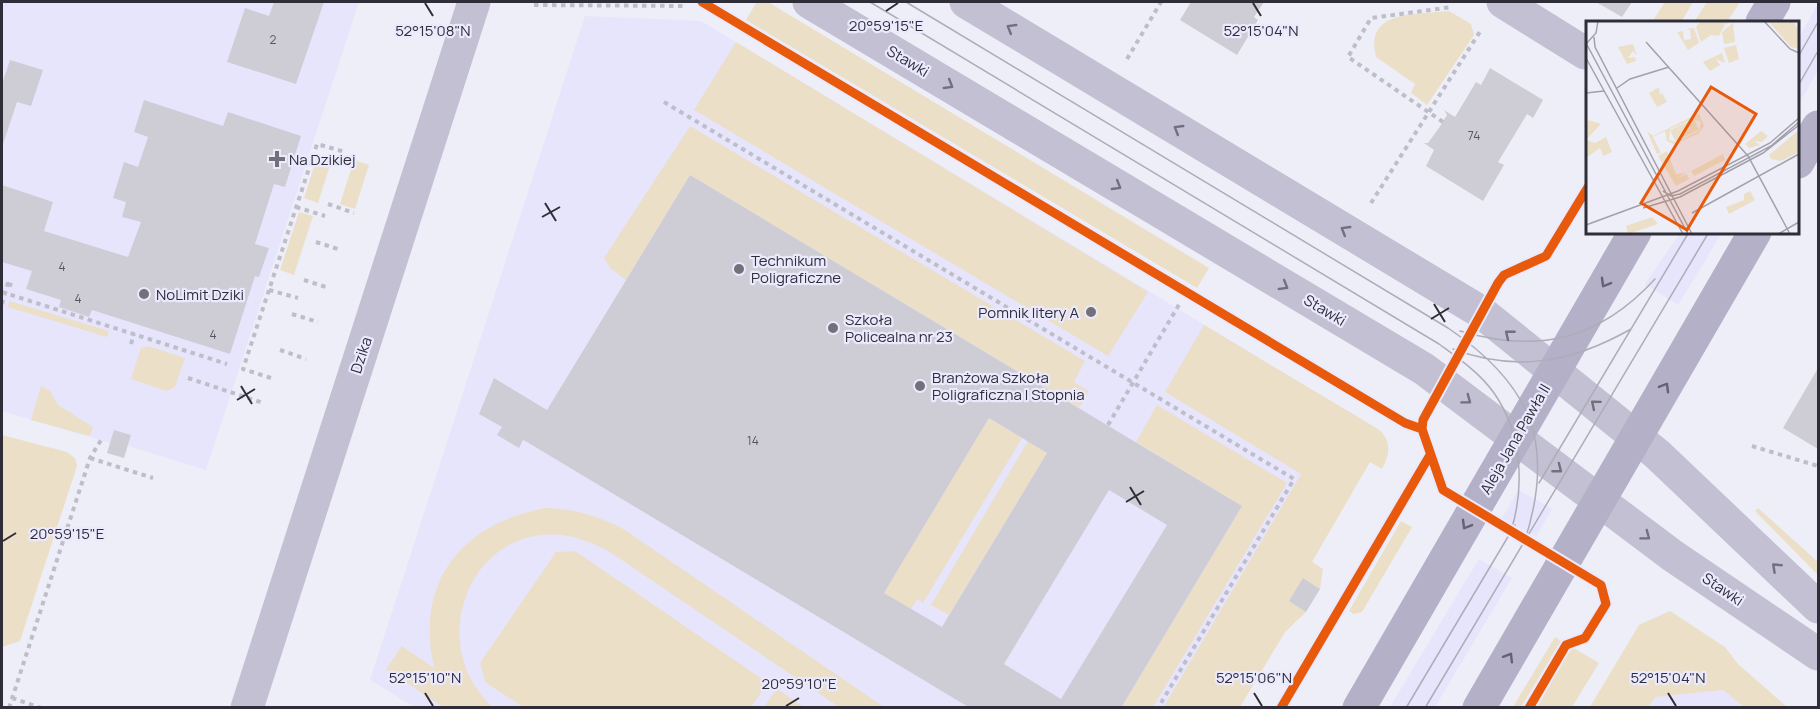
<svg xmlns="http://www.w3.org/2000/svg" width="1820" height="709" viewBox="0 0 1820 709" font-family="Manrope,sans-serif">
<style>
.built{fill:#e6e5fb}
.green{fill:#ebdfc8}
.building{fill:#cecdd6;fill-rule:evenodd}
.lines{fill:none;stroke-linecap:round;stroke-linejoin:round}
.path{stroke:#bebdca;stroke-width:4;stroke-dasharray:4.5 4.5;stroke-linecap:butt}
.minor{stroke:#c2c0d2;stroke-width:33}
.major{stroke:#b3b0c8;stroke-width:33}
.tram{stroke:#adadb9;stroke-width:1.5}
.cycleway-casing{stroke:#eae9fd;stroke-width:13}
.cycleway{stroke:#e8590c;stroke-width:9}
.oneway{stroke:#71707d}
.oneway2{stroke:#646272}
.ticks{fill:none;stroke:#2f2e38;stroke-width:2}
.poi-dot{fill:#72717b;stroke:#eae9fd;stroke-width:2}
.labels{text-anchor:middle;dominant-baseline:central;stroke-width:4.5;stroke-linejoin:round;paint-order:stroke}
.number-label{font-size:12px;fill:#575660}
.street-label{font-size:15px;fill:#2f2e38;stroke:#eae9fd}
.poi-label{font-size:15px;fill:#2f2e38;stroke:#eae9fd;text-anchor:start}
.inset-road{fill:none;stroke:#a2a1ab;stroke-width:1.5}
.view{fill:#e8590c;fill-opacity:0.15;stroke:#e8590c;stroke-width:3}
.inset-edge{fill:none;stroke:#2f2e38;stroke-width:3}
.ticks-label{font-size:15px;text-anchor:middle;fill:#2f2e38;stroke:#eae9fd;stroke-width:4.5;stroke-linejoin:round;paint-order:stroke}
</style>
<rect width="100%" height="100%" fill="#eeeef8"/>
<path class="built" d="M2,2H359L206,470L128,446L131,435L110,443L2,411Z
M1818,4V70L1798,106V39Z
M585,16L701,21L1258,357L1327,466L1181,707L416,708L370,680Z
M1680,233H1722L1678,305L1645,284Z
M1518,490L1552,509L1536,537L1502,518Z
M1479,559L1512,578L1435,707H1390Z
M1723,690L1744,707L1649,708L1655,697Z"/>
<path class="green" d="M768,2L1209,268L1197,288L746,20L756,3Z
M1665,2H1693L1681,22H1652Z
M1707,2H1740L1727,22H1694Z
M1449,11L1471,24L1474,35L1427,105L1411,93L1415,84L1376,57C1364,9 1417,15 1449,11Z
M736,42L1148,292L1108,356L694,110Z
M690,126L1085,361L1074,382L1089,391L1079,408L690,175L626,280L610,268L604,258Z
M318,154L332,159L318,203L304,198Z
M354,160L369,165L355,209L340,204Z
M299,212L313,216L294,275L280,270Z
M9,301L109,331L107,337L8,307Z
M1204,325L1378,429C1392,440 1390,455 1382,469L1370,462L1312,562L1323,569L1320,589L1304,579L1306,612L1285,632L1240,707L1163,708L1301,474L1165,392Z
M148,346L185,358L175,387L166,391L131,379L141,348Z
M41,386L50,391L58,405L93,427L90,436L31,420Z
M1157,405L1287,483L1153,707L1121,708L1242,506L1136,442Z
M989,418L1022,438L923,603L917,599L911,609L884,593Z
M2,435L67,452L75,458L77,466L20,641L2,647Z
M1028,441L1047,453L949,615L931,605Z
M546,508C576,509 599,516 625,530L884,707H839L610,552C597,545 583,539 568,536C470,520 423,645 493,707H443L386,669L402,646L434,668C433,659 430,650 430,640C425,565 477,520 546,508Z
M1758,508L1818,562V575L1755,511Z
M1401,521L1412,527L1362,612L1354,614L1349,611Z
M575,551L768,683L751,707H523L485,682L480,663L556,552Z
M1670,611L1725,647L1738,664L1787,707H1744L1723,690L1655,697L1649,707H1590L1639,625Z
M1555,637L1561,641L1521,707H1513Z
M1572,647L1599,663L1572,707H1536Z
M777,689L804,707H764Z"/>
<path class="building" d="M274,2H324L296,84L227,62L245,8L269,16Z
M1191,2H1264L1254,17L1258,20L1237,55L1180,20Z
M1596,2H1632L1622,17Z
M10,60L43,70L31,106L17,102L2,147V84Z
M1490,68L1543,100L1533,118L1527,114L1498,162L1504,165L1483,201L1426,166L1434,150L1424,143H1428L1439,128L1447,115L1444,110L1455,117L1476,82L1481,85Z
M144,100L223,126L228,112L301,136L285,187L274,184L255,244L269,248L259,277L255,276L230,354L92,310L89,317L59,307L61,300L26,289L32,271L2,262V185L53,202L44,231L128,257L141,222L122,217L126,202L113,198L124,162L138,167L148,137L134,132Z
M690,175L1242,506L1121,708H970L527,442L523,440L519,448L497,435L502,427L479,414L494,378L547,410ZM989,418L1047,453L942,627L884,593ZM1109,490L1167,525L1061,699L1004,664Z
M1818,368V449L1783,428Z
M114,430L131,435L124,458L107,453Z
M1303,578L1320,589L1306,612L1289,601Z"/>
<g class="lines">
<path class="path" d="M534,5L686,6
M1127,59L1161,2
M664,102L1294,479L1158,708
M1443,122L1348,57L1371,18L1452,7
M1371,203L1481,30
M328,204L354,213
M296,207L325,216
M316,242L341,250
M304,280L329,288
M8,284L14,286
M269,290L298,298
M2,292L227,364
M2,304L9,279
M292,314L318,322
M131,344L134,334
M280,350L306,359
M188,378L263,403
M271,378L243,369L317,144L345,152
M1108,425L1180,303
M1752,446L1818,466
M90,458L153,478
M12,698L41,708
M9,708L90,458L101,440"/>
<path class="minor" d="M809,2L1424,369L1673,556L1818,654
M966,2L1481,312L1657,454L1818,607
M1503,2L1585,53
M247,708L474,2"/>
<path class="major" d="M1762,22L1774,2
M1798,162L1818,127
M1359,708L1635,232
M1479,708L1755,232"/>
<path class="tram" d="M870,2L1439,344C1458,358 1480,373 1494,393C1522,433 1525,486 1511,531
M906,2L1448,328C1531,384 1556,443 1525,540
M1798,57L1818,22
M1798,86L1818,51
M1460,331C1538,354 1599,340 1655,279
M1453,349C1517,373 1573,362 1631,329
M1539,483L1689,232
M1406,708L1515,525
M1425,708L1709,232"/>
<g class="cycleway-casing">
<path id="cycleway" d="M702,2L1405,423L1422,429
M1281,708L1430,455
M1529,708L1566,645L1585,638L1606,604L1601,585L1443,490L1422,429L1423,420L1498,283L1504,275L1546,256L1588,187"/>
</g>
<use href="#cycleway" class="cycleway"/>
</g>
<defs><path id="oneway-chevron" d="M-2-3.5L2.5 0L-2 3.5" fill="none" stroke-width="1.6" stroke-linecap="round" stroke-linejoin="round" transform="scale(1.5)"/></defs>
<g class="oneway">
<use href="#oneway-chevron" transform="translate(1011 28) rotate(-149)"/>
<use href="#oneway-chevron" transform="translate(949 85) rotate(31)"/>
<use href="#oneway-chevron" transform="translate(1178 129) rotate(-149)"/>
<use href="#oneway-chevron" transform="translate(1117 186) rotate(31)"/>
<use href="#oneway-chevron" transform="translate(1345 230) rotate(-149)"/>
<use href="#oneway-chevron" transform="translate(1284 286) rotate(31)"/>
<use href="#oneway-chevron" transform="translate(1509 334) rotate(-141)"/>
<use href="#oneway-chevron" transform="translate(1467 400) rotate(37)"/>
<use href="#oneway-chevron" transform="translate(1595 404) rotate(-140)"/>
<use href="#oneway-chevron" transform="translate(1558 469) rotate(38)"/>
<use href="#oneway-chevron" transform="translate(1646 536) rotate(37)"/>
<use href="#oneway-chevron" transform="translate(1776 567) rotate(-137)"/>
</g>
<g class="oneway2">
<use href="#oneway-chevron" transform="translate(1605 283) rotate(120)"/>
<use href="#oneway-chevron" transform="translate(1665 387) rotate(-60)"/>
<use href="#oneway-chevron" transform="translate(1466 525) rotate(120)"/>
<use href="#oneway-chevron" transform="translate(1509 657) rotate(-59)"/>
</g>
<path class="ticks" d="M425,3L433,16M1253,3L1261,16M886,11L898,3M545,203L556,221M542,217L560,207M1434,304L1445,322M1431,319L1449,308M241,386L252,404M237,400L255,389M1130,487L1141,505M1126,502L1144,491M3,541L16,533M425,693L433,706M1254,693L1262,706M1668,693L1676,706M786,706L799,698"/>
<g class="poi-dot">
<path d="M274 150h6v6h6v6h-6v6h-6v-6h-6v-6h6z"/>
<circle cx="739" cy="269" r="6"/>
<circle cx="144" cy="294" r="6"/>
<circle cx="1091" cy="312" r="6"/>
<circle cx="833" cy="328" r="6"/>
<circle cx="920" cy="386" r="6"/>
</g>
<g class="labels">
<g class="number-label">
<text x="273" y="39">2</text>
<text x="1474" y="135">74</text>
<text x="62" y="266">4</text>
<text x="78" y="298">4</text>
<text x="213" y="334">4</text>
<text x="753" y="440">14</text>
</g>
<g class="street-label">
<text transform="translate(908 61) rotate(31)">Stawki</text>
<text transform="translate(1325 310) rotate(31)">Stawki</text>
<text transform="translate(361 355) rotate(-72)">Dzika</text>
<text transform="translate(1515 439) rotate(-60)">Aleja Jana Pawła II</text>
<text transform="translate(1723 589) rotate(34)">Stawki</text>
</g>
<g class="poi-label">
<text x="289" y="159">Na Dzikiej</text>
<text x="751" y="260">Technikum<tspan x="751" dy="17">Poligraficzne</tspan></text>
<text x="156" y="294">NoLimit Dziki</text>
<text x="1079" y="312" text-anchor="end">Pomnik litery A</text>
<text x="845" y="319">Szkoła<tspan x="845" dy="17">Policealna nr 23</tspan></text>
<text x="932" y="377">Branżowa Szkoła<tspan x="932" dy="17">Poligraficzna I Stopnia</tspan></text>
</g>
</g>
<g transform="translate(1586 21)">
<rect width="213" height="213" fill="#eeeef8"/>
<path d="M115,0H146L147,1L139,3L133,15L125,14L115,21L110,6ZM182,0H207L213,10V28L205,26ZM147,2L149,21L138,23L136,11ZM108,7L113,22L102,29L91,11L97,10L98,19L105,18L104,9L100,8ZM47,23L51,35L47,30L42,37L49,36L50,40L41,43L32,26ZM150,24L153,38L143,42L138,27ZM136,32L139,42L130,38L134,44L124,50L117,41ZM73,66L74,74L76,72L81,81L71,86L63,72ZM113,92L118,105L112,113L88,123L81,120L79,110L67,116L75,132L71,133L61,110L67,115ZM107,98L115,101L113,110L90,121L83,119L84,108ZM108,98L113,109L89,120L84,109ZM2,99L15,103L0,119L9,122L20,116L26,131L17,135L14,127L0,137V105ZM213,109V131L195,140L185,138L183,134ZM175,110L182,115L176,121L168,120L174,124L163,127L159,123ZM81,130L90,153L100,152L90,158L101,153L103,158L90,165L72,135ZM137,133L139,139L108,155L105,150ZM164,170L169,179L143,193L140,186L158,179V173ZM66,196L72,203L42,213L40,205Z" fill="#ebdfc8" fill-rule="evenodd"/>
<path class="inset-road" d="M178,0L204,28L213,32M8,16L9,26L106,213M60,21L162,135L204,213M0,22L102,213M0,23L10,12L12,0M0,37L97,213M31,67L44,58L83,46M0,72L18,70M77,170L85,175L94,173L185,125L213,101M57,187L94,176L177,132L213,104M106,192L213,133M0,204L92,170L184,122L213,97M192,213L213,201"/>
<path class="view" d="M125,66L170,93L101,209L55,182Z"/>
<rect width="213" height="213" class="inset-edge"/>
</g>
<g class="ticks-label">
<text x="886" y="31">20°59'15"E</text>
<text x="1261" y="36">52°15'04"N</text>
<text x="433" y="36">52°15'08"N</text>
<text x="67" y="539">20°59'15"E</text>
<text x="425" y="683">52°15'10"N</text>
<text x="1254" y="683">52°15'06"N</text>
<text x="1668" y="683">52°15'04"N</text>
<text x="799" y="689">20°59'10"E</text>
</g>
<rect width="1820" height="709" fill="none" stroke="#2f2e38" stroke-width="6"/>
</svg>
